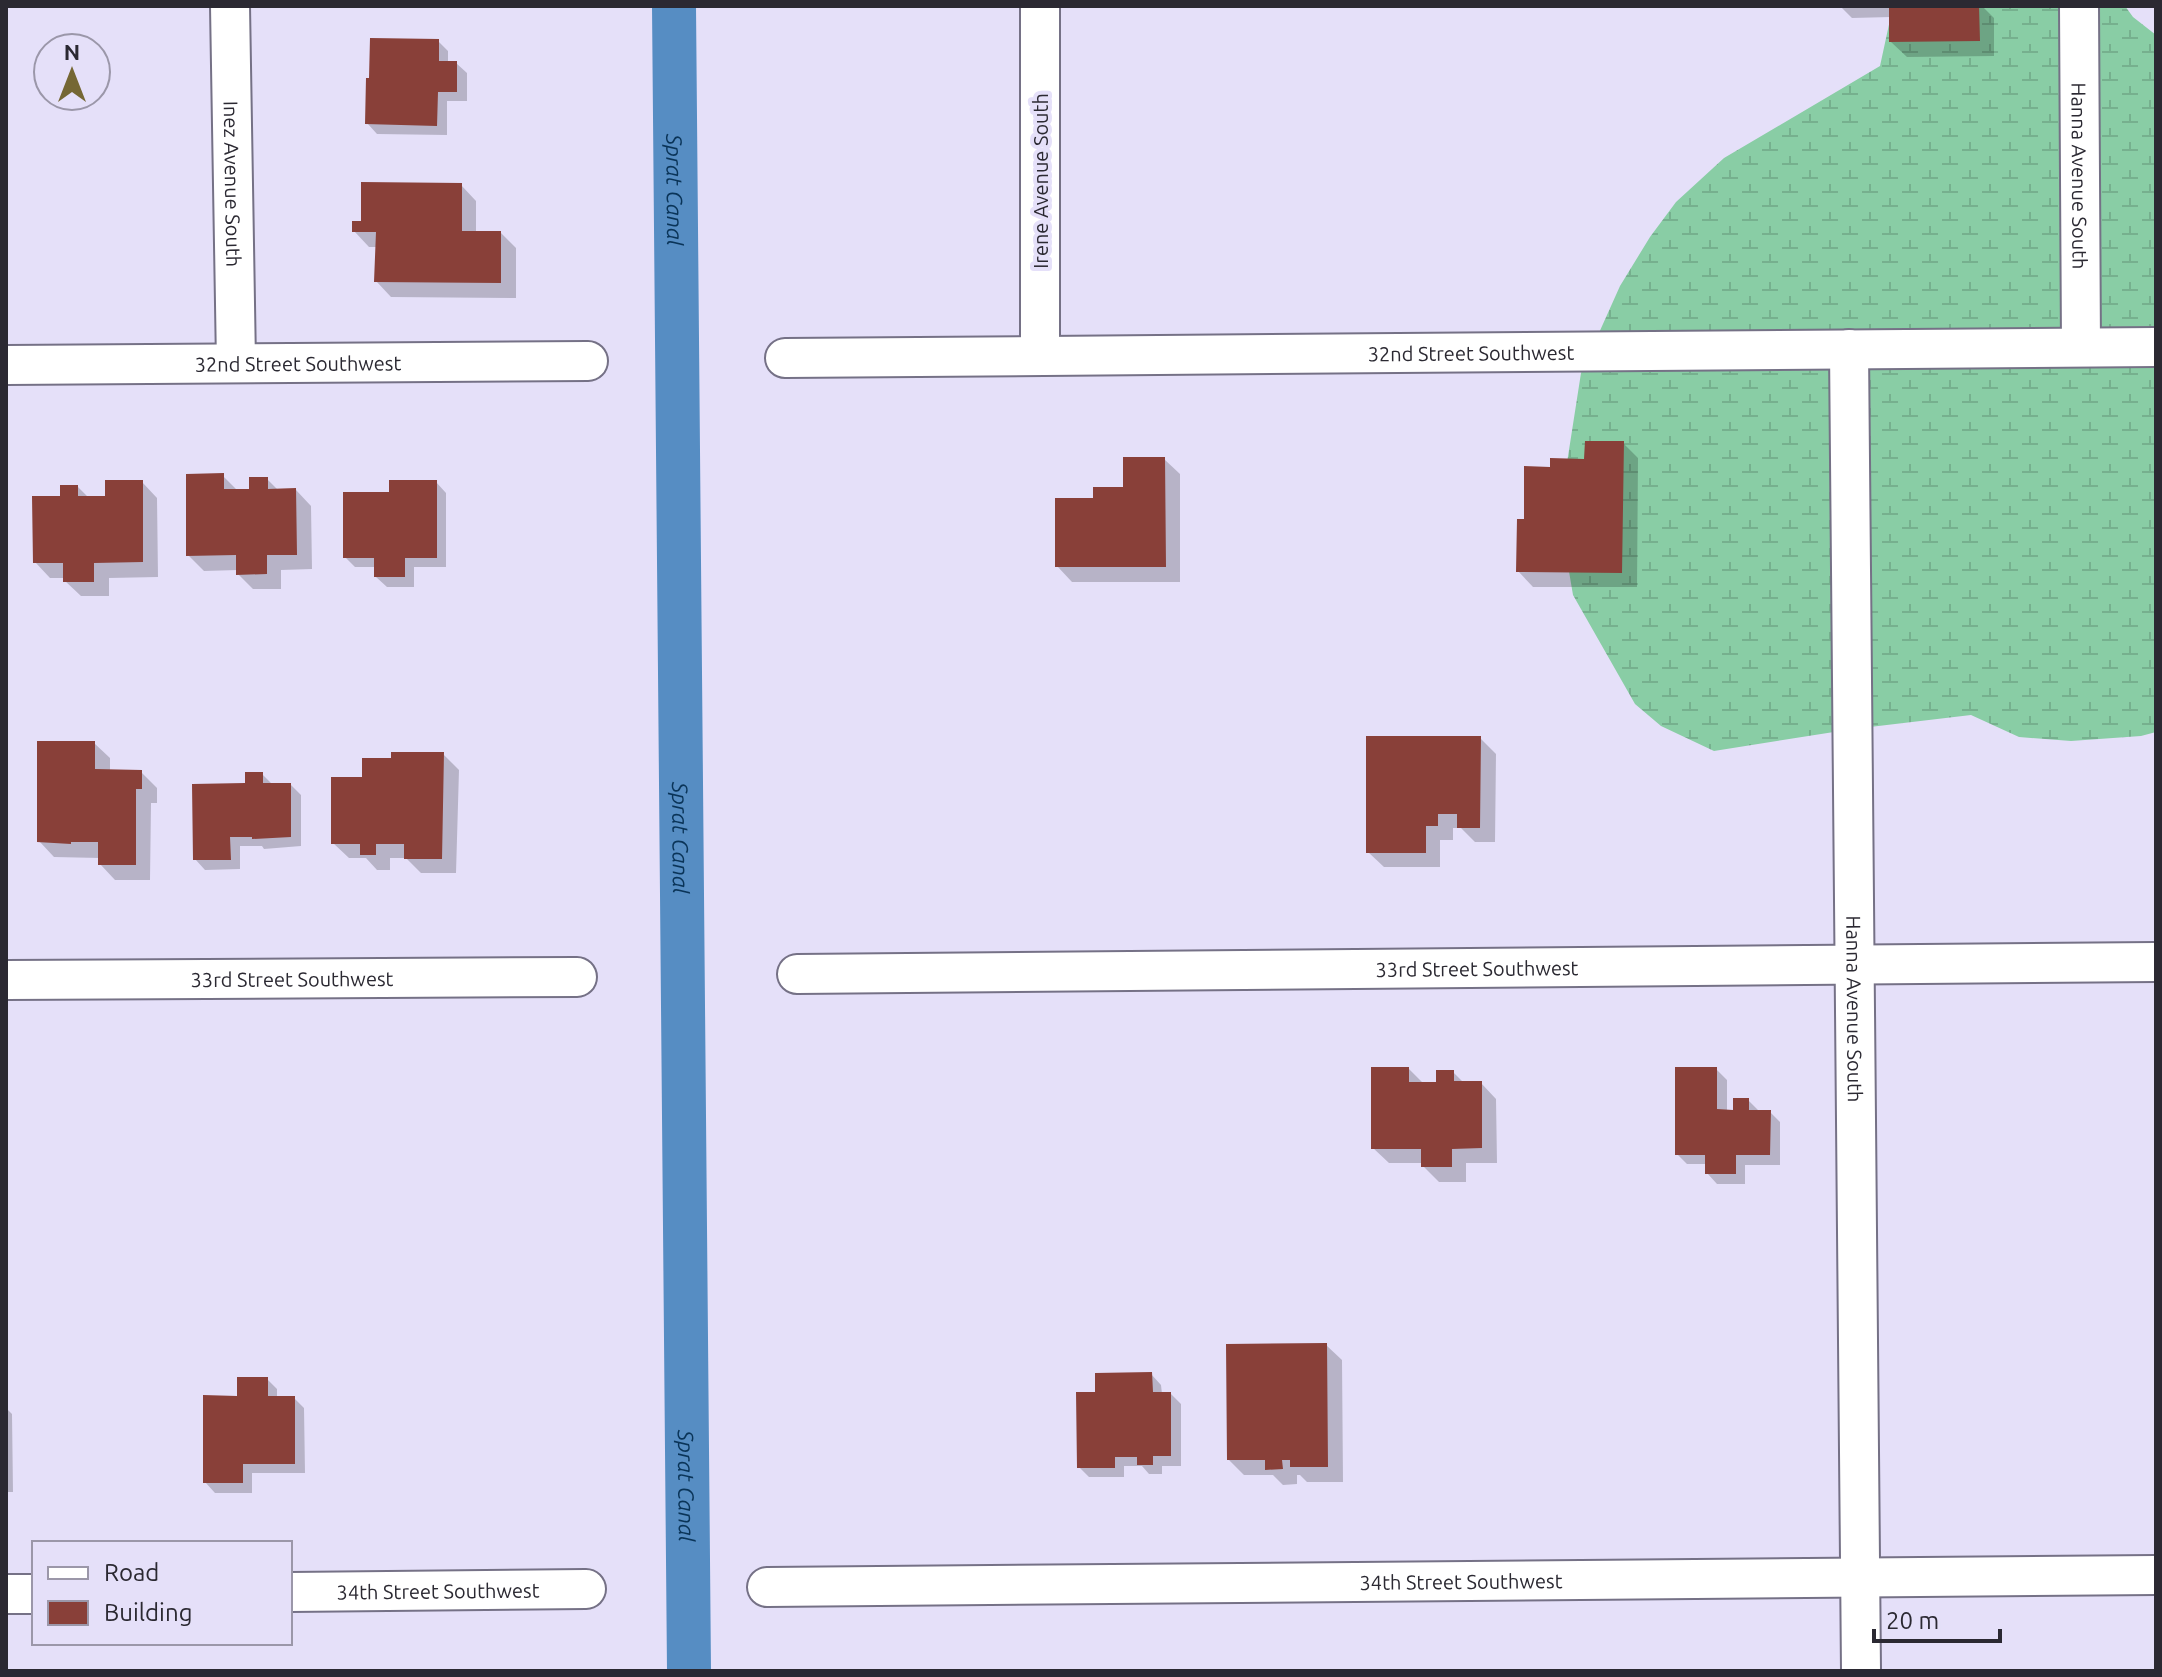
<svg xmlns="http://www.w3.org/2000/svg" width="2162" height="1677" viewBox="0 0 2162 1677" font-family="Ubuntu,sans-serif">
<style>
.wetland{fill:url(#wetland-marsh)}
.shadow{fill:#0003}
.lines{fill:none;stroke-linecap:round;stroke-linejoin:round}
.canal{stroke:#568dc3;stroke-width:44}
.building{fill:#894039}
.street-casing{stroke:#757186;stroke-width:42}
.street{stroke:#fff;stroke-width:38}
.labels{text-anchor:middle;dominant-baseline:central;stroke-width:8;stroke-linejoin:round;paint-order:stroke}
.street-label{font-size:20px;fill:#2b2932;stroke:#e5e0f9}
.water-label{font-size:22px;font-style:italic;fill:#0a3458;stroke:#e5e0f9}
</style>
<defs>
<pattern id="wetland-marsh" width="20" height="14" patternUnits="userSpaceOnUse" patternTransform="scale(2)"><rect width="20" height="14" fill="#89cda5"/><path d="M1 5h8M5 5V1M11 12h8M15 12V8" fill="none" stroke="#76b08e"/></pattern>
</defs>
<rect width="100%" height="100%" fill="#e5e0f9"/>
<path class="wetland" d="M1893,6H2125L2133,17L2156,35V732L2141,736L2071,741L2019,737L1971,715L1853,729L1714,751L1661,726L1635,704L1573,595L1565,548L1564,482L1581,373L1620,286L1650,237L1676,202L1724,158L1880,66Z"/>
<path class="shadow" d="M1840,6H1982L1994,18V56L1907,57L1891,42V17L1852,18Z
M438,41L448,51V63H456L467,73V101H447V135L377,134L367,123Z
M461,185L476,201V233H501L516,248V298L391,297L376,281L377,247H369L354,231L363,223Z
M1623,443L1638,458L1637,587H1533L1518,571L1526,521L1552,469L1586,461Z
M1164,459L1180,474V582H1072L1057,566L1095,500L1125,489Z
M223,476L238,491H251L267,479L278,490H296L311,506L312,569L281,570V589H253L238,574V570L204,571L188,555Z
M142,482L157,498L158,577L109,578V596H81L65,581V578H50L35,562L62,498L78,487L89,498H107Z
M436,482L446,493V567H414V587H387L376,577V567H355L345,557Z
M1480,738L1496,754L1495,842H1475L1461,828H1453V840H1440V867H1384L1368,852Z
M94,743L110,758V772H141L157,788V803H151L150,880H115L100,864V858L54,857L39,841Z
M443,754L459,770L456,873H421L406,858H390V870H377L366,858H349L333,843L364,779L393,760Z
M262,774L272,784L291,785L301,795V846L264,849L262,846H240V869L205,870L195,859L247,785Z
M1409,1069L1424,1084H1438L1453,1072L1464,1083H1481L1496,1099L1497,1163H1466V1182H1439L1423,1166V1163H1389L1373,1148Z
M1716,1069L1727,1080V1111L1735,1112L1748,1100L1758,1110L1770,1112L1780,1122V1165H1745V1184H1717L1707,1173V1164H1687L1677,1154Z
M1326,1345L1342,1360L1343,1482H1307L1300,1475H1297V1484L1283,1485L1273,1475H1244L1229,1460Z
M1151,1374L1161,1385L1162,1394H1171L1181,1404V1466H1162V1474H1149L1142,1466H1124V1477H1089L1079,1467L1097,1394Z
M267,1379L277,1389V1398H294L304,1408L305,1473H252V1493H215L205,1482L239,1398Z
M6,1408L12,1414L13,1492H6Z"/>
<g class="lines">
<path class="canal" id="s1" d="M674,6L689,1671"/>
</g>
<path class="building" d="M1889,6H1979L1980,41L1889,42Z
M370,38L439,39V61H457V92H438L437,126L365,124L366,78H369Z
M361,182L462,183V231H501V283L374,282L376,232H352V221H361Z
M1585,441H1624L1622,573L1516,572L1517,519H1524V466L1550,467V458L1584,459Z
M1123,457H1165L1166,567H1055V498H1093V487H1123Z
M224,473V489H249V477H268V489L296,488L297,555H267V574L236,575V555L186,556V474Z
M105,480H143V562L94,563V582H63V563H33L32,496H60V485H78V496H105Z
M389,480H437V558H405V577H374V558H343V492H389Z
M1366,736H1481L1480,828H1457V814H1438V826H1426V853H1366Z
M37,741H95V769L142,770V789H136V865H98V842H71V844L37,842Z
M391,752H444L442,859H404V844H376V855H360V844H331V777H362V758H391Z
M245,772H263V783H291V837L252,839V837H230L231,860H193L192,784L245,783Z
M1371,1067H1409V1082H1436V1070H1454V1081H1482V1148L1452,1149V1167H1421V1149H1371Z
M1675,1067H1717V1109L1733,1110V1098H1749V1110H1771L1770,1155H1736V1174H1705V1155H1675Z
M1327,1343L1328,1467H1290V1460H1282L1283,1469L1265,1470V1460H1227L1226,1344Z
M1152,1372L1153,1392H1171V1456H1153V1465H1137V1457H1115V1468H1077L1076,1392H1095V1373Z
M237,1377H268V1396H295V1464H243V1483H203V1395L237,1396Z"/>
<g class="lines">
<g class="street-casing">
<g id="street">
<path id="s2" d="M230,6L236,363"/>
<path id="s3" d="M2079,6L2081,347"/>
<path id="s4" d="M1849,349L1861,1671"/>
<path d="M1040,356V6"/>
<path id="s5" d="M785,358L2156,347"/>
<path id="s6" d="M6,365L588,361"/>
<path id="s7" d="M797,974L2156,962"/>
<path id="s8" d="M6,980L577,977"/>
<path id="s9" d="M767,1587L2156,1575"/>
<path id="s10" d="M290,1592L586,1589"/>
<path d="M6,1594H34"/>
</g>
</g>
<use href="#street" class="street"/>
</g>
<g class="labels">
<g class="street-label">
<text stroke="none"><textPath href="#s3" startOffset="170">Hanna Avenue South</textPath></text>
<text transform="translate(1040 181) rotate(-90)">Irene Avenue South</text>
<text stroke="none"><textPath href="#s2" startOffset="178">Inez Avenue South</textPath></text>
<text stroke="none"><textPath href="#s5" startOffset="686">32nd Street Southwest</textPath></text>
<text stroke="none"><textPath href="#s6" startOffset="292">32nd Street Southwest</textPath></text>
<text stroke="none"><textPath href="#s7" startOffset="680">33rd Street Southwest</textPath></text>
<text stroke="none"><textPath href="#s8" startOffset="286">33rd Street Southwest</textPath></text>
<text stroke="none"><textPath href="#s4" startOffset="660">Hanna Avenue South</textPath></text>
<text stroke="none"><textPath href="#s9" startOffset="694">34th Street Southwest</textPath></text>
<text stroke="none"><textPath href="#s10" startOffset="148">34th Street Southwest</textPath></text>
</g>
<g class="water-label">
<text stroke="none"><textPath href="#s1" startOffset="184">Sprat Canal</textPath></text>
<text stroke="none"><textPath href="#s1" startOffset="832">Sprat Canal</textPath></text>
<text stroke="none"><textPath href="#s1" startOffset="1480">Sprat Canal</textPath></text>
</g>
</g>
<rect width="2162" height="1677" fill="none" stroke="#2b2932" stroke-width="16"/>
<rect x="32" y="1541" width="260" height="104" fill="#e5e0f9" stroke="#9b97a9" stroke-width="2"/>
<rect x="48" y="1567" width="40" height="12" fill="#ffffff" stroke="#9b97a9" stroke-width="2"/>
<text x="104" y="1581" font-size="24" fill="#2b2932">Road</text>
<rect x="48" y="1601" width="40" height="24" fill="#894039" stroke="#9b97a9" stroke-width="2"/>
<text x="104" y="1621" font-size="24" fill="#2b2932">Building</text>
<g transform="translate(72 72)"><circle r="38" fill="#e5e0f9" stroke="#9b97a9" stroke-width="2"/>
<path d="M0-6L14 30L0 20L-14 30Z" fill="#756734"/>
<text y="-12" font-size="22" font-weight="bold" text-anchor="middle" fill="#2b2932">N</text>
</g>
<path d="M1874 1629v12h126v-12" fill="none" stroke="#2b2932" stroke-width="4"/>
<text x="1886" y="1629" font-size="24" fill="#2b2932" stroke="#e5e0f9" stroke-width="6" paint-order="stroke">20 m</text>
</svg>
